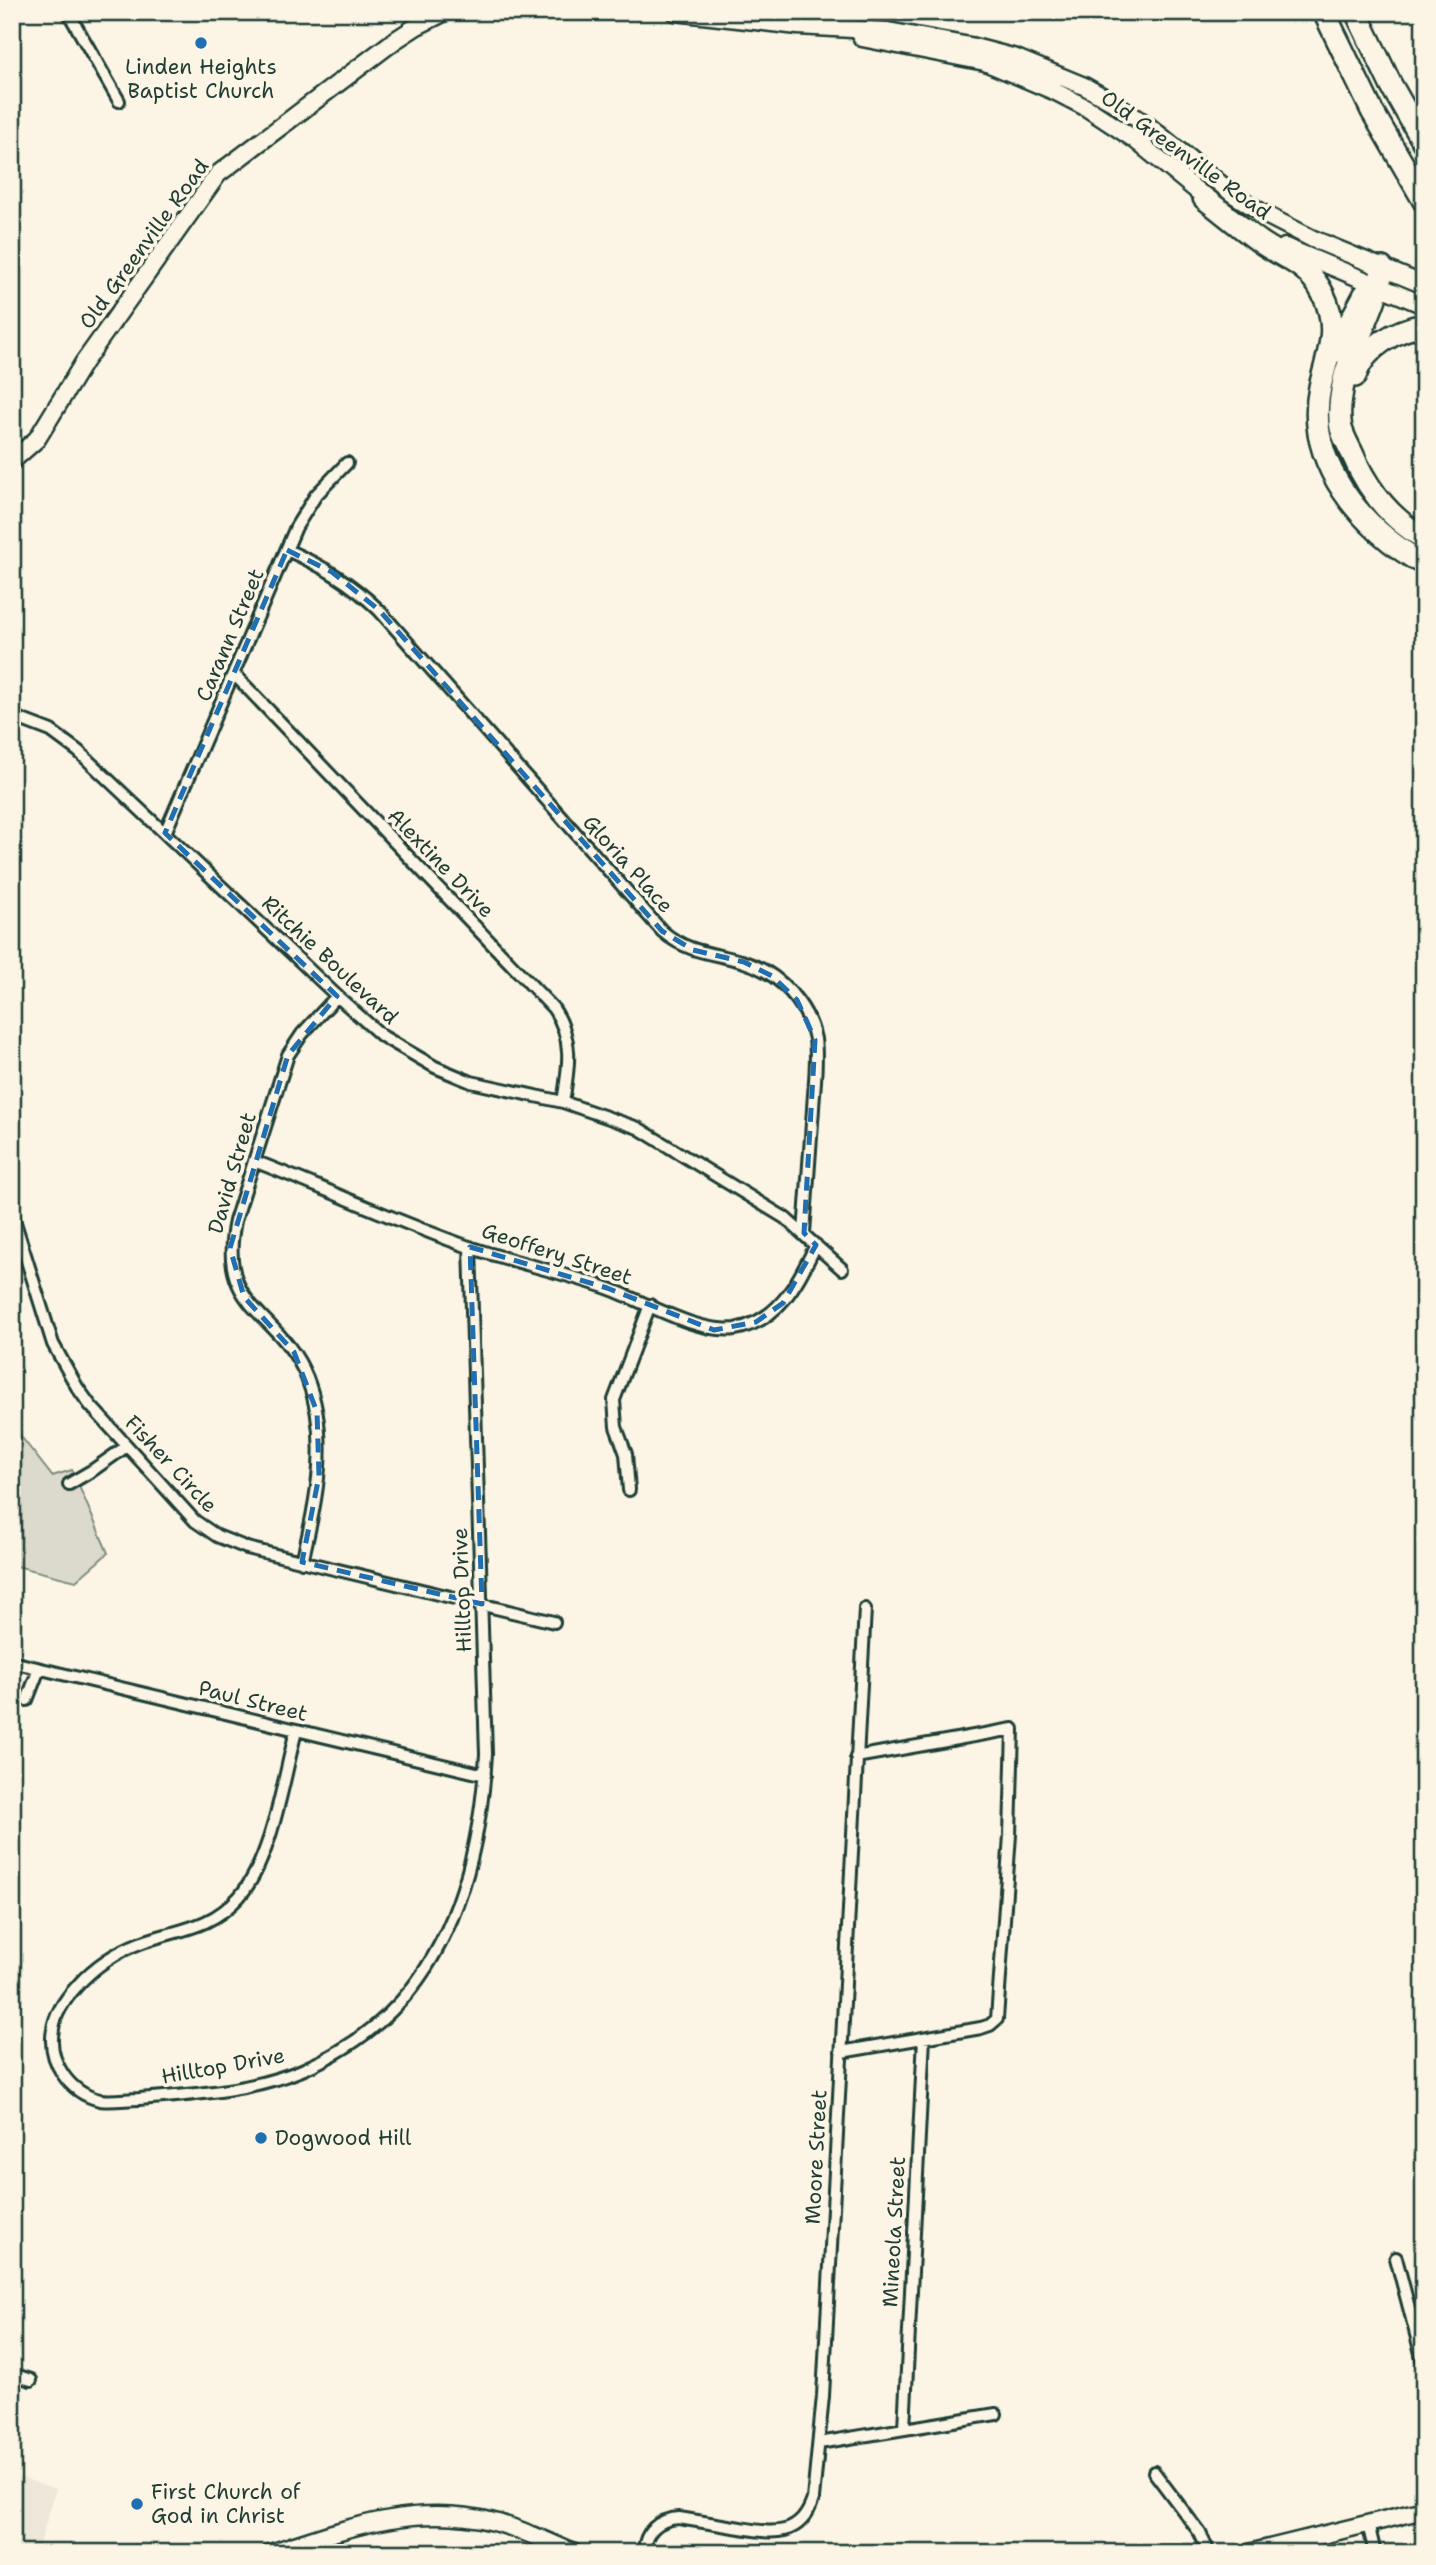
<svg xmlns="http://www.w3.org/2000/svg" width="1436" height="2565" viewBox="0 0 1436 2565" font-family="'Shantell Sans',sans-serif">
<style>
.built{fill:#ece7d8}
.green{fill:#dcdacc;stroke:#7e8c80;stroke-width:2}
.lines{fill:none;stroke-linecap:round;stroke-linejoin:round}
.street-casing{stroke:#1f3d34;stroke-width:16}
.secondary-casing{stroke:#1f3d34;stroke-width:21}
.highway-casing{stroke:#1f3d34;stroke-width:26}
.street{stroke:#fcf5e5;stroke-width:10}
.secondary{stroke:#fcf5e5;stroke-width:16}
.highway{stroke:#fcf5e5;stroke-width:21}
.marked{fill:none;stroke:#1f6fb2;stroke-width:5;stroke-dasharray:14 9;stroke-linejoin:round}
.poi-dot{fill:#1f6fb2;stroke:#fcf5e5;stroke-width:2.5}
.labels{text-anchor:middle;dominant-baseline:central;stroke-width:7;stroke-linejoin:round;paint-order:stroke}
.poi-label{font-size:21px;fill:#1f3d34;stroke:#fcf5e5;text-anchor:start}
.street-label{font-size:21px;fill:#1f3d34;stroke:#fcf5e5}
</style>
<rect width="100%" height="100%" fill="#fcf5e5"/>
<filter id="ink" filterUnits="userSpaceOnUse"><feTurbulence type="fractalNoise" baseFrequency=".0143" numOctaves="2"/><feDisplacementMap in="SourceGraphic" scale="14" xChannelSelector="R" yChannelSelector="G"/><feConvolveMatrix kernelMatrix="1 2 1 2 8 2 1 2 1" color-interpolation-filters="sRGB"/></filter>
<g filter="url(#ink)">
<path class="built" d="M12,2475L56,2489L37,2553L12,2552Z"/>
<path class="green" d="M12,1425L52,1476L72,1470L108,1553L76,1581L12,1565Z"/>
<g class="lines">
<g class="street-casing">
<path id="street" d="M68,12L119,101
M287,550C324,567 350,582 379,610L662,931C695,960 730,951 765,971C789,985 810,1012 815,1039C818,1062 814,1087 813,1109C810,1151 807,1192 804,1233
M234,674L553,1008C574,1038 569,1067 563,1102
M12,716L51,731L78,751L337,996L382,1036L435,1067L471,1082L563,1102L638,1128L785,1218L842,1269
M165,833L296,527L316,495L347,463
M254,1161C327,1189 398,1222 472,1248C517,1263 565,1273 610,1289C645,1302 698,1334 735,1329C780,1321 798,1281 816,1245
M12,1213L53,1344L77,1387L90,1405L195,1521L217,1536L247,1548L554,1622
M69,1484L93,1470L127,1446
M629,1490L626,1454L616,1427L614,1400L650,1305
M302,1562C316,1501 331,1439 307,1378C280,1310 216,1311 235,1221L288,1055L302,1034L337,996
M12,1662L485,1775
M27,1700L39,1669
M296,1731C283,1780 272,1860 239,1897C209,1930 178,1929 140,1943C116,1952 94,1967 77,1986C66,1998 55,2013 53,2029C47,2061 69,2093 100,2100C112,2102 127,2099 139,2099C193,2095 251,2091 302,2070C339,2054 374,2031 401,2001C460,1935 481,1840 486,1754L470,1247
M841,2052L981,2028L990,2025L997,2019L1010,1835L1013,1729L856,1757
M1396,2258L1424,2365
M12,2374L31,2380
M904,2428L924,2038
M819,2443L996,2414
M1154,2472L1200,2533L1209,2553
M1368,2524L1375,2553
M644,2553C644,2532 658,2519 679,2518C697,2521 716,2524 734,2527C768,2532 800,2541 813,2499L823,2396L865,1609"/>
</g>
<g class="secondary-casing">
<path id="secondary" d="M675,12L798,26L888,31L970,46L1016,58L1084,86L1116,104L1147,125L1233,194L1264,214L1313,239L1424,285
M862,38L985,62L1054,91L1087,108L1134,139L1212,203
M1285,247L1424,305
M12,461L37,439L84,362L218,174L394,41L417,26L445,12
M270,2553C344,2529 415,2502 494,2522C522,2529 548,2542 574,2553
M1249,2553L1424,2510"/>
</g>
<g class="highway-casing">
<path id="highway" d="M1324,12L1372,111L1424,201
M1356,12L1391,85L1424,143
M1204,198C1222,212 1240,227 1259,241C1284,259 1308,263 1323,294C1340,328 1328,353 1320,387C1304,462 1363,530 1424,564
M1382,268C1378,307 1353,341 1344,380C1341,394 1338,414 1341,428C1343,436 1348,445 1352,453C1367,489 1389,518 1424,538
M1334,352L1365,294
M1355,376C1364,347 1396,330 1424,325"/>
</g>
<use href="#street" class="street"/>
<use href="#secondary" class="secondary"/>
<use href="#highway" class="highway"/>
</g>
</g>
<path class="marked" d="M287,550L332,572L379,610L662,931L693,950L744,962L772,976L797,1000L815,1040L804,1233L816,1245L783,1303L756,1322L714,1330L607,1288L470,1247L482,1604L302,1562L319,1476L317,1412L294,1352L244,1297L230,1248L288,1055L337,996L165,833Z"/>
<g class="poi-dot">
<circle cx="201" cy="43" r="7"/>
<circle cx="261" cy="2138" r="7"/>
<circle cx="137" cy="2504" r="7"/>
</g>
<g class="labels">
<g class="poi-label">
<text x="201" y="67" text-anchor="middle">Linden Heights<tspan x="201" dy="24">Baptist Church</tspan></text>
<text x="275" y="2138">Dogwood Hill</text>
<text x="151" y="2492">First Church of<tspan x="151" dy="24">God in Christ</tspan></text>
</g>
<g class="street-label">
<text transform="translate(1186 155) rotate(36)">Old Greenville Road</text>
<text transform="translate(144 244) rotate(-54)">Old Greenville Road</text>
<text transform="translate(230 635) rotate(-67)">Carann Street</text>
<text transform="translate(441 863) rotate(46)">Alextine Drive</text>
<text transform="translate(628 864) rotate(48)">Gloria Place</text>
<text transform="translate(330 960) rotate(43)">Ritchie Boulevard</text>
<text transform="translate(232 1173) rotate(-74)">David Street</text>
<text transform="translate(557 1254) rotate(18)">Geoffery Street</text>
<text transform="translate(171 1464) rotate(47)">Fisher Circle</text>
<text transform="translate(462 1590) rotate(-92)">Hilltop Drive</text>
<text transform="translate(253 1701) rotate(14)">Paul Street</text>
<text transform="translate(223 2066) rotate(-10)">Hilltop Drive</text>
<text transform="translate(816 2157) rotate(-87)">Moore Street</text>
<text transform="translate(894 2232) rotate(-87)">Mineola Street</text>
</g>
</g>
<rect width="1436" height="2565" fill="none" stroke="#fcf5e5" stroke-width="42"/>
<rect x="21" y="21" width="1394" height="2523" fill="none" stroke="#1f3d34" stroke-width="2.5" filter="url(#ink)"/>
</svg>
